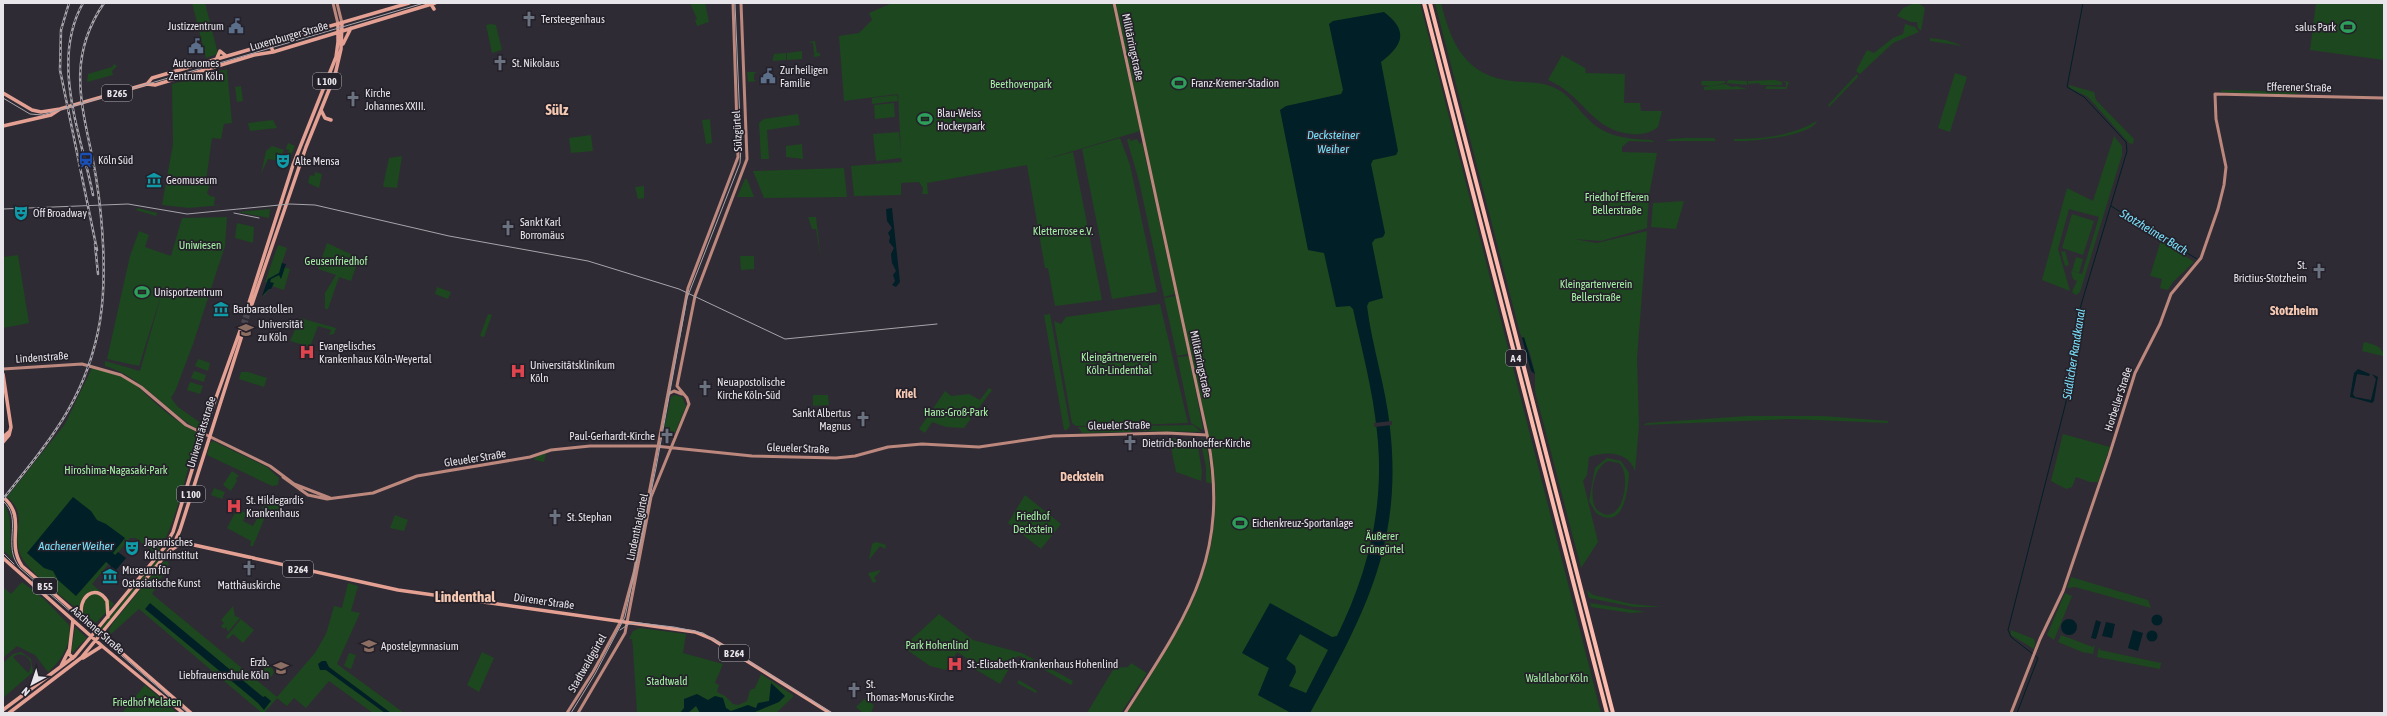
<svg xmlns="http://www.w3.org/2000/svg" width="2387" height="716" viewBox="0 0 2387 716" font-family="'Asap Condensed',sans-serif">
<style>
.green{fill:#1d471f;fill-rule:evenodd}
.water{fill:#001f27;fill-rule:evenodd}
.pier{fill:#2f2b34}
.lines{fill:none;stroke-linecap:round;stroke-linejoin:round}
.stream{stroke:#001f27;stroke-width:1}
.primary-tunnel{stroke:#4b474f;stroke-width:3.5;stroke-dasharray:3.5 2;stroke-linecap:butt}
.secondary{stroke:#bc877c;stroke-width:3}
.primary{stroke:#e4a092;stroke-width:3.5}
.highway{stroke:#fdbbad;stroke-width:4}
.tram{stroke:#a8a4ab;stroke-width:1}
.rail-casing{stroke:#a8a4ab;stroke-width:2.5}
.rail{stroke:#25212a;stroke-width:1;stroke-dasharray:3;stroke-linecap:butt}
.labels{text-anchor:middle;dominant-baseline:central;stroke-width:3.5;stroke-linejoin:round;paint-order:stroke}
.shield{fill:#25212a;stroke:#adaab0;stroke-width:1}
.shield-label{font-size:10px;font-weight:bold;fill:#e7e4ea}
.poi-label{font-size:11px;fill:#e7e4ea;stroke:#25212a;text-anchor:start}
.street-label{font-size:11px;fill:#e7e4ea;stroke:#25212a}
.park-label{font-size:11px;fill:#a6f3a6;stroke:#25212a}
.water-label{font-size:12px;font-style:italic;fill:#7ae1fc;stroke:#25212a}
.neighbourhood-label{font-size:12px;font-weight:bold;fill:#f6c9b3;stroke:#25212a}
.quarter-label{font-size:13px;font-weight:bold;fill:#f6c9b3;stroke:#25212a}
.district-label{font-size:15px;font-weight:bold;fill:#f6c9b3;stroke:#25212a}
</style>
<rect width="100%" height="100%" fill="#2f2b34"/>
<path class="green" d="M192,3H205L218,54L206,58Z
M690,3H705L709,22L697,26L695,20L697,19Z
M892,3H1112L1140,131L1043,160L1073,152L1102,300L1055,306L1048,268H1045L1027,165L927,183L928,194H922L923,188L919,182L901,183V195L854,196L851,166L902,162L901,158L876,161L873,134L899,132L901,154L898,94L844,101L839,36L859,33L872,20L869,13Z
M1115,3H1420L1601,713H1127C1187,618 1231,561 1210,442Z
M1435,3H1441C1451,44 1466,76 1512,81C1528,83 1542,81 1557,89C1570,96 1577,108 1587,118C1604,137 1627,139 1651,140L1654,142L1629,141L1622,147V152L1657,153L1649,195L1647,228L1601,241L1574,239L1597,243L1647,231L1637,358L1639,426L1635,471C1628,451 1606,451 1589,457L1587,475L1583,481L1598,542L1581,568L1535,391V374L1530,353L1520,333Z
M2316,3H2384V60L2310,50Z
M1912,4H1920L1925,8L1921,31L1918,28L1917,22H1911L1897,16L1903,8Z
M491,24L496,25L502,50L492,53L486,25Z
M1905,24L1915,27L1919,32L1893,43L1860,74L1856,71L1867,50L1874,53L1893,38L1903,34Z
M1930,38L1946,40L1963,46L1930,41Z
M815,41L817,53H820V56L813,57L815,53L809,55L814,53L813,43L808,42Z
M802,51V59L787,60V53Z
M786,53V60L773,61V56L775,57L773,54Z
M1562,55L1585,68L1586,73L1625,74L1624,103H1640L1641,111H1662L1658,127C1651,133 1641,135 1632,134C1591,131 1583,94 1548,80Z
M114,64L117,66L112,71L113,75L87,82L88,74L112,67Z
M227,69L232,123L224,124L221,139L212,138L206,181L211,182L207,193L210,196L215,197L214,205H222L189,208L162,205L173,144L172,84Z
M747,72H757L754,74V80L757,81L748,82Z
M1955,73L1967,77L1950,132L1938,128Z
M1857,74L1858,77L1829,107L1828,105Z
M1729,80L1747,81V85L1726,83Z
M1775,80L1782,82V85H1760L1759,83L1748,84V81Z
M1702,81H1725V83L1711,86L1701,85Z
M1783,81L1789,82L1786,89H1765L1767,86L1786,87V83Z
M1725,84L1732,87L1736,86L1747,89L1704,90V87Z
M2069,85L2094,92L2096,100L2134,139L2133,144L2129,143L2088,97L2070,88Z
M241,86L243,101L237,102L235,87Z
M2221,90L2299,92L2302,93L2286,95L2221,92Z
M897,95L898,101L872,104V98Z
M894,103L895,117L875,119L874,105Z
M798,114L800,125L767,130L769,159H761L759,123L764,119Z
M710,119L712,143L706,144L702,120Z
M273,120L277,128L250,131L248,123Z
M1817,121C1812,136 1750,142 1734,141V139C1763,139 1791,136 1817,121Z
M591,135L593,151L571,153L569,138Z
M2114,136L2122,146V155L2080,292L2076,295L2072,292L2077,281L2073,279L2071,271L2082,274L2099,217L2069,209L2058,249L2070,291L2042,280L2067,188L2093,201Z
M1120,138L1130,165L1157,292L1112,299L1082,149Z
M1130,138V141L1137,139L1140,144L1142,142L1175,294L1164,297L1139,181L1127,140Z
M1686,138H1714L1716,141H1666L1670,139Z
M288,143L295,146L288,162H285L289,150L286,149Z
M802,144L803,159L786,157V146Z
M272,146L284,150L280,161L268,159L261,174L266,151Z
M402,156L397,188L385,187L383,186L389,158Z
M844,168L847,197L764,198L753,171Z
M315,172L322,174L319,188L308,183L310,175L314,176Z
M745,179H747L754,197H737Z
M644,186V198L638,199L635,187Z
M1684,201L1676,229L1651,227L1653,203Z
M138,208L157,213L156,216L136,210Z
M270,209L269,218L238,212Z
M2072,214L2094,221L2083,255L2062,248Z
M227,217L225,246L193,344L176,389L171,398L178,407L202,424L199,430C165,411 143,377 105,366V361L140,371L162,292L139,366L107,359L130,256L139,231L149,235L145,247L171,256L182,218Z
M808,217H816L821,260L816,229H812Z
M237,223L254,227L253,243L235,238Z
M2161,240L2194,262L2173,282L2168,290L2160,288L2162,279L2150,276Z
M327,243L359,258L351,281L339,277L328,309H325V293L336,275L318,269Z
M278,245L287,248L281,266L290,269L284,290L272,286L263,297L267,283L265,282Z
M2065,251L2069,265L2065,266L2061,252Z
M18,255L29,323L3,328V257Z
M740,256H754V269L741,270Z
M2076,257L2083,259L2079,273L2072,271Z
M437,287L451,292L448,299L435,294Z
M1176,296L1188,354L1177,356L1164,298Z
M1160,304L1188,423L1134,425L1132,421L1131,425L1076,426L1072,423L1054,321L1061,324L1066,317Z
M488,314L492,315L484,337L480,336Z
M1050,314L1070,426L1067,430H1064L1044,315Z
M300,318L336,328L334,334L329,335L331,330L318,326L310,347L290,341Z
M2364,342C2375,345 2384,346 2384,359L2383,356L2362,351Z
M1189,356L1203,429L1202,430L1191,423L1177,357Z
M198,359L210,363L208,371L195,366Z
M92,368C107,372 126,376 138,387C155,403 175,422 198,433C189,462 174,534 156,554L136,538H130L92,584L114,604L96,623C77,608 30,575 21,556C10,534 30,515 7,497L65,424Z
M194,371L206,375L204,382L191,378Z
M241,372H248L267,378L264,387L239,379Z
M190,382L203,386L200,394L187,390Z
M989,388L992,390L964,428L946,427L932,422L925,433L919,429L945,391L951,396L969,394L980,400Z
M675,395L682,397L686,406L675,433L664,429L671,397Z
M813,395H828L829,405L813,406Z
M1747,416H1823L1888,421V423L1792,419L1643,425L1647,423Z
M1193,425L1201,432L1137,431L1134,426Z
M1131,426L1132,432L1082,433L1078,427Z
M2063,434L2110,447L2098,482H2090L2076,477L2072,487L2066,489L2051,481Z
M1169,438L1197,440L1202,472L1201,481L1176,472Z
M1200,439L1206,440L1212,484L1206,482V467Z
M213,441L267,467L279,478L278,485L272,486L207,455L210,443Z
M546,453L544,462L535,460L534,458Z
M1607,458L1621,461L1629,473C1628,490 1624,532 1596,513L1589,501L1595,468ZM1608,461L1619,463C1633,475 1622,531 1597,510C1588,499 1593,467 1608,461Z
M232,471L239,476L236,478L237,481L231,491L223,485Z
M214,488L225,492L222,499L211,495Z
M1025,495L1061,524L1041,549L1008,523Z
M267,500L280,506L278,510L283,512L281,515L268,510L253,546H250L251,541L227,528L237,509L246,513L243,521L253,526Z
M3,503C16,521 6,540 13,559L3,550Z
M395,515L408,520L404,531L390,528Z
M876,542L886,545L885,549L880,546L869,560L872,544Z
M169,545L157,563L103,630L101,628Z
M167,561L169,564L152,594L277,697L315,653L326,634L334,606L342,608L348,583L358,586L351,611L360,613L337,664L404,713H373L329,681L306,708L294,698L287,706L277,698L264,713H262L139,609L111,634L109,631L112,624L163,562Z
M881,570L874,578L877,581L873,583L868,573Z
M2071,577L2148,600L2151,608L2075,587L2067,588Z
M22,582L44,599L69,625C72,644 62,660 48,672L35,655L17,646L3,658V587L11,594Z
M1587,590L1593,595L1632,604L1662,607H1634L1589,598Z
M2065,593L2072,596L2054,640L2047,635Z
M1590,603L1646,612L1631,613L1591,607Z
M233,606L235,616L240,618L228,632L226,627L224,629L221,626L224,623L221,620Z
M939,614L973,640L1022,653L1073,681L1071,685L1020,656L1016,657L1000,684L973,668L971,661L957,652L946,670L930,666L903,647Z
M241,619L254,630L243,643L233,634L228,639L226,637Z
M75,627L87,638L71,654Z
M640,628L686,634L683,653L723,664L715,683L719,685L717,692L725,696L733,704L738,705L747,701L750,690L755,688L761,674L793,695V697L776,713H637L633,648L632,639H629L633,631Z
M2011,630L2034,639L2035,643L2034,649L2011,635Z
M2061,635L2093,647L2095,645L2093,654L2082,652L2058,642Z
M2099,646L2100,650L2161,663L2160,669L2097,657Z
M21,652L31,659L33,672L3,698V663L13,654ZM18,654C29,655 35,664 28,673L13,657Z
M482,652L494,658L479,692L467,685Z
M349,653L356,655L351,669L344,666Z
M1131,663L1147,673L1121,713H1087L1114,668L1128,667Z
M262.5 672a5.5 5.5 0 1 1 11 0a5.5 5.5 0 1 1-11 0Z
M1019,680L1037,691L1036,693L1017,683Z
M145,685L176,712L177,713H122Z
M864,699L874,705L871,713H863L856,707Z"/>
<path class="water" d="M1384,12C1409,31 1403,45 1381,62L1398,151L1396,155L1373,160L1371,164L1385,233L1383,237L1375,239L1372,243L1383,298L1369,302L1367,306C1372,347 1386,387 1390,428C1403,544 1364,615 1310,713H1291L1258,695L1269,668L1242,653L1270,603L1332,637L1337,636C1369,571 1385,504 1377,432C1373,391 1362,350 1353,309L1350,306L1336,307L1324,253L1308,250L1280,110L1286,106L1341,94L1343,90L1329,24L1333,21ZM1300,634L1328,650L1306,693L1289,686L1296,672L1295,666L1286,659Z
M892,208L900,282L896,287L892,285L895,281L893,275L896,271L892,263L891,254L894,248L889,242L890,237L888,233L892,228L887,221L886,209Z
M282,263L286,264L281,279L279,275L271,279L270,282L274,283L271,289H269L262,296L268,279L279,273Z
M1524,337L1535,374L1531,371L1522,338Z
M2358,369L2370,374L2369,376L2357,374L2353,394L2355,397L2371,400L2376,379L2372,374L2378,377L2374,401L2372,403L2350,397L2354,373Z
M73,497L91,511L97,520L106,524L125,538L113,553L115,555L118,552L126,558L116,570L112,567L110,569L111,566L106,562L76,596L58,580L53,571L44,568L27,553Z
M150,603L263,697L265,696L271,701L264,710L258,703L145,609Z
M2151.5 620a5.5 5.5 0 1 1 11 0a5.5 5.5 0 1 1-11 0Z
M2061 627a8 8 0 1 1 16 0a8 8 0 1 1-16 0Z
M2096,620L2101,622L2096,639L2091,638Z
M2106,622L2115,624L2112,638L2102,636Z
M2133,630L2143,633L2138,651L2128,648Z
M2146.5 636a5.5 5.5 0 1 1 11 0a5.5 5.5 0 1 1-11 0Z
M322,661H326L329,667L391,713H385L326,670H320L318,664Z
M771,683L785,696L779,702L755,712L700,713L696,706L688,713H680L684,708V699L697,694L708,700L715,696L723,698L726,708L731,711L748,705L756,708L758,703L769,701Z"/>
<path class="pier" d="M1392,421V425L1374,427V423Z"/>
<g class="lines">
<path class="stream" d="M2111,206L2197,259
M2017,713L2038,658L2011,637L2008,630L2066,402L2081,305L2127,151L2126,142L2084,97L2067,87L2083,3"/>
<path class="primary-tunnel" d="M241,328L247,309
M244,329L250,310"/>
<path class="secondary" d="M333,3L338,24
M337,3L342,23
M1114,3L1208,439C1230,559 1186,617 1125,713
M3,369L82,364L121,375L141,387L186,425L270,466L294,484L330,498
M668,394L674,391L682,394
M283,477L308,495L327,499L373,493L417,476L530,457L551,450L590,446H655L752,456L836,458L855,456L888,447L922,444L979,447L1053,436L1167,433L1207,435
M567,713L593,672L621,621L634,573L688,288L738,157L733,3
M578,713L625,633L651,497L689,404L687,398L677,386L695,296L747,159L741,3
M2011,713L2040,639L2063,591L2109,456L2135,373L2160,324L2171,294L2201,258L2218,209L2224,185L2226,167L2216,119L2215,94L2384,98"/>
<path class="primary" d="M431,4L434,9
M343,44L351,28
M273,52L271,46L273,42
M217,58L220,51L225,55
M147,84L155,85L254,55L273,52L435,3
M3,93L32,110L41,112L60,109L147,84L152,78L409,3
M321,110L325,118L331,120
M3,126L51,115L60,109
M247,309L293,165L336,57L338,42V24
M250,310L306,147L335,75L341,49L342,23
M3,374L11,427L9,435L3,442
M3,437L10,431
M3,497C28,518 5,541 22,566L191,713
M167,543L176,541L398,590L695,632L712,639L830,713
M171,550L182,543
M3,558L102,646L183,713
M82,617C77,598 95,582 107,601L108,617
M73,620L69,654L73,658
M83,658L102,646
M61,666L69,650
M3,710L75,656L164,548L173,532L203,434L241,328
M9,713L81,658L173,546L180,530L244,329"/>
<path class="highway" d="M1424,3L1607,713
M1430,3L1613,713"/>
<path class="tram" d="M3,98L30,114L42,115L424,3
M3,209L128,204L187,214L290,204L315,205L449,236L588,261L679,289L785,339L937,324
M234,213L259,218
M3,501C24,519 1,545 20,568L188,713
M3,553L14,564
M620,630L629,624L639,623L674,627L703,633L832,713
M571,713L595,674L625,617L656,468L687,298L740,163L741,147L735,3"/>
<g class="rail-casing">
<path id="rail" d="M69,3L61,30L60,70L97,250
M83,3C50,62 81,134 93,195
M95,244L98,274
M3,499C50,440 87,398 100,321C107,278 103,221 96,177C85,113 63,63 104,3"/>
</g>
<use href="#rail" class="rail"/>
</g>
<defs>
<g id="church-bare" transform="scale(1.2)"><path d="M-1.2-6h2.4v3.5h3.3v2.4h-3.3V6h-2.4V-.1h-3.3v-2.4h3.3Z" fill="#6b7280" stroke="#25212a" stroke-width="2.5" paint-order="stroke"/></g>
<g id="civic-bare" transform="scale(1.2)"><path d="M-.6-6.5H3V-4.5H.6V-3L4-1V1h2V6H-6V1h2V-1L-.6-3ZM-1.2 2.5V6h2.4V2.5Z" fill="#5c6f8a" stroke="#25212a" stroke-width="2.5" paint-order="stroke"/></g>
<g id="stadium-bare" transform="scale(1.2)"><path d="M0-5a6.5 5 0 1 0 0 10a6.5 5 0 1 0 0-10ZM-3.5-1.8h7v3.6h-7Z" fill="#2e9e5b" stroke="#25212a" stroke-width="2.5" paint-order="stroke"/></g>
<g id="station-bare" transform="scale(1.2)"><path d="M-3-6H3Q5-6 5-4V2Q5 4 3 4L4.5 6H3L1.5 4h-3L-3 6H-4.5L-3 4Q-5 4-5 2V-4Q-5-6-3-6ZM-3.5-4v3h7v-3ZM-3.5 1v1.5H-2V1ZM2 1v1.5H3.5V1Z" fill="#1a4fb4" stroke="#25212a" stroke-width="2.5" paint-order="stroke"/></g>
<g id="theatre-bare" transform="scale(1.2)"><path d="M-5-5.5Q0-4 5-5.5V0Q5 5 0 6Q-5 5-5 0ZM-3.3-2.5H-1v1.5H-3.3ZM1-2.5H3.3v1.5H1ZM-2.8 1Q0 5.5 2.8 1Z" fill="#0f9aa8" stroke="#25212a" stroke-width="2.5" paint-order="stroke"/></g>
<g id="museum-bare" transform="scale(1.2)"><path d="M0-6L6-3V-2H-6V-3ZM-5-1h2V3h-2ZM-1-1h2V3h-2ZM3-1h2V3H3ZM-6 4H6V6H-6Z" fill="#0f9aa8" stroke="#25212a" stroke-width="2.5" paint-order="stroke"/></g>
<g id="university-bare" transform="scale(1.2)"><path d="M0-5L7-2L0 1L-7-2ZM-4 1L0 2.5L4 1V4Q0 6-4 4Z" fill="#8d6e63" stroke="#25212a" stroke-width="2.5" paint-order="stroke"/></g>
<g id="hospital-bare" transform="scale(1.2)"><path d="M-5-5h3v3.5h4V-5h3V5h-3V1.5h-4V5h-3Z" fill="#e0444e" stroke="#25212a" stroke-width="2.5" paint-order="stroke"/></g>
<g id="school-bare" transform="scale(1.2)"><path d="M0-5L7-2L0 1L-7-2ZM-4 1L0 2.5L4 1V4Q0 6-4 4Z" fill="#8d6e63" stroke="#25212a" stroke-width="2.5" paint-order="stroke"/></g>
</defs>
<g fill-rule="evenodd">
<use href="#church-bare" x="529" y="19"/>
<use href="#civic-bare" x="236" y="26"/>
<use href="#stadium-bare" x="2348" y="27"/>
<use href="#civic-bare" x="196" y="46"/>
<use href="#church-bare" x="500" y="63"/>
<use href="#civic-bare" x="768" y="76"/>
<use href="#stadium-bare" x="1179" y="83"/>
<use href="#church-bare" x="353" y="99"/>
<use href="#stadium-bare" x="925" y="119"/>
<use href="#station-bare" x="86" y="160"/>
<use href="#theatre-bare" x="283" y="161"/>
<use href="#museum-bare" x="154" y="180"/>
<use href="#theatre-bare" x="21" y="213"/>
<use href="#church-bare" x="508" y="228"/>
<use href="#church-bare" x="2319" y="271"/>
<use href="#stadium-bare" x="142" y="292"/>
<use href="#museum-bare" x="221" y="309"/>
<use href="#university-bare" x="246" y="330"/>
<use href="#hospital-bare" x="307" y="352"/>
<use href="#hospital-bare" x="518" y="371"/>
<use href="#church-bare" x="705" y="388"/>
<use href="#church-bare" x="863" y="419"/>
<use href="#church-bare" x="667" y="436"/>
<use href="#church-bare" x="1130" y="443"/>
<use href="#hospital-bare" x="234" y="506"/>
<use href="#church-bare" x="555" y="517"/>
<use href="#stadium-bare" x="1240" y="523"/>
<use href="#theatre-bare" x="132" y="548"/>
<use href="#church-bare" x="249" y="568"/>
<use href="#museum-bare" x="110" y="576"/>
<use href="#school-bare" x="369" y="646"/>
<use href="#hospital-bare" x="955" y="664"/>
<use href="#school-bare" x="281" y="668"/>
<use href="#church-bare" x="854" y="690"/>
</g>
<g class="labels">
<g class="shield">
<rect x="313" y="73" width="28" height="16" rx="3"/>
<rect x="102" y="85" width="30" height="16" rx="3"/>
<rect x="1506" y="350" width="20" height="16" rx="3"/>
<rect x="177" y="486" width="28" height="16" rx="3"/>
<rect x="283" y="561" width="30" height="16" rx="3"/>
<rect x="33" y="578" width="24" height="16" rx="3"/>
<rect x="719" y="645" width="30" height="16" rx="3"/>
</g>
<g class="shield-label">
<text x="327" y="81">L 100</text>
<text x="117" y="93">B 265</text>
<text x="1516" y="358">A 4</text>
<text x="191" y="494">L 100</text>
<text x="298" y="569">B 264</text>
<text x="45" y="586">B 55</text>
<text x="734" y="653">B 264</text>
</g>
<g class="poi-label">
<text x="541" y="19">Tersteegenhaus</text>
<text x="224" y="26" text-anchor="end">Justizzentrum</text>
<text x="2336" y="27" text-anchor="end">salus Park</text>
<text x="196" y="63" text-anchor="middle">Autonomes<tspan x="196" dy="13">Zentrum Köln</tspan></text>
<text x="512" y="63">St. Nikolaus</text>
<text x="780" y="70">Zur heiligen<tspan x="780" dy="13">Familie</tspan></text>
<text x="1191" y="83">Franz-Kremer-Stadion</text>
<text x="365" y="93">Kirche<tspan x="365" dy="13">Johannes XXIII.</tspan></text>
<text x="937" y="113">Blau-Weiss<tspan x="937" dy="13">Hockeypark</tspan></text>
<text x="98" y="160">Köln Süd</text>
<text x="295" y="161">Alte Mensa</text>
<text x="166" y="180">Geomuseum</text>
<text x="33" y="213">Off Broadway</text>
<text x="520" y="222">Sankt Karl<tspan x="520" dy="13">Borromäus</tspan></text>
<text x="2307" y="265" text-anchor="end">St.<tspan x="2307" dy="13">Brictius-Stotzheim</tspan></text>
<text x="154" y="292">Unisportzentrum</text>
<text x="233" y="309">Barbarastollen</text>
<text x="258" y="324">Universität<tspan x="258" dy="13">zu Köln</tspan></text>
<text x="319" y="346">Evangelisches<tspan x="319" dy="13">Krankenhaus Köln-Weyertal</tspan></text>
<text x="530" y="365">Universitätsklinikum<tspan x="530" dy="13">Köln</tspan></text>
<text x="717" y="382">Neuapostolische<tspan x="717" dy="13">Kirche Köln-Süd</tspan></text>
<text x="851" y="413" text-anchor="end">Sankt Albertus<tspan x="851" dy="13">Magnus</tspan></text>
<text x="655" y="436" text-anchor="end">Paul-Gerhardt-Kirche</text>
<text x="1142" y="443">Dietrich-Bonhoeffer-Kirche</text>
<text x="246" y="500">St. Hildegardis<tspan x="246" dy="13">Krankenhaus</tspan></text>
<text x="567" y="517">St. Stephan</text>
<text x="1252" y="523">Eichenkreuz-Sportanlage</text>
<text x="144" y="542">Japanisches<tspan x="144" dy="13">Kulturinstitut</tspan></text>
<text x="122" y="570">Museum für<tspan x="122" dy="13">Ostasiatische Kunst</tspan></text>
<text x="249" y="585" text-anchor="middle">Matthäuskirche</text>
<text x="381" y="646">Apostelgymnasium</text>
<text x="269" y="662" text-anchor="end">Erzb.<tspan x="269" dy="13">Liebfrauenschule Köln</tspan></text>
<text x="967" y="664">St.-Elisabeth-Krankenhaus Hohenlind</text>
<text x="866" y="684">St.<tspan x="866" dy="13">Thomas-Morus-Kirche</tspan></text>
</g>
<g class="street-label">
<text transform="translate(289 36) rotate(-16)">Luxemburger Straße</text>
<text transform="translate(1133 47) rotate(78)">Militärringstraße</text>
<text transform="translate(2299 87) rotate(1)">Efferener Straße</text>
<text transform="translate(737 131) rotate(-93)">Sülzgürtel</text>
<text transform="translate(42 357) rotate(-4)">Lindenstraße</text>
<text transform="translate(1201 364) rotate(78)">Militärringstraße</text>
<text transform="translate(2118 399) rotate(-72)">Horbeller Straße</text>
<text transform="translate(1119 425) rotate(-1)">Gleueler Straße</text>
<text transform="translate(201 432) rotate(-73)">Universitätsstraße</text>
<text transform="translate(798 448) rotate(2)">Gleueler Straße</text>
<text transform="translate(475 458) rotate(-9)">Gleueler Straße</text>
<text transform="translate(637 527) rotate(-78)">Lindenthalgürtel</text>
<text transform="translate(544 601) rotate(8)">Dürener Straße</text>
<text transform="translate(98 630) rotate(41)">Aachener Straße</text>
<text transform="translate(587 663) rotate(-60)">Stadtwaldgürtel</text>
</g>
<g class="park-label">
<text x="1021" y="84">Beethovenpark</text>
<text x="1617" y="197">Friedhof Efferen<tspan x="1617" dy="13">Bellerstraße</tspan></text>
<text x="1063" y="231">Kletterrose e.V.</text>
<text x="200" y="245">Uniwiesen</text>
<text x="336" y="261">Geusenfriedhof</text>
<text x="1596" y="284">Kleingartenverein<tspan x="1596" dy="13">Bellerstraße</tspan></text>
<text x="1119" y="357">Kleingärtnerverein<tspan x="1119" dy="13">Köln-Lindenthal</tspan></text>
<text x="956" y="412">Hans-Groß-Park</text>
<text x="116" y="470">Hiroshima-Nagasaki-Park</text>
<text x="1033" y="516">Friedhof<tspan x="1033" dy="13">Deckstein</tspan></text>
<text x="1382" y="536">Äußerer<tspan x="1382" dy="13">Grüngürtel</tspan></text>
<text x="937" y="645">Park Hohenlind</text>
<text x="1557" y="678">Waldlabor Köln</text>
<text x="667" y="681">Stadtwald</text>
<text x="147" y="702">Friedhof Melaten</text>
</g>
<g class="water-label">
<text x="1333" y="135">Decksteiner<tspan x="1333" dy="14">Weiher</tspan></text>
<text transform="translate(2154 232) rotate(31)">Stotzheimer Bach</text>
<text transform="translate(2074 354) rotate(-81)">Südlicher Randkanal</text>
<text x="76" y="546">Aachener Weiher</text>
</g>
<g class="neighbourhood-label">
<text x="906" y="394">Kriel</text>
<text x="1082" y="477">Deckstein</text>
</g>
<g class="quarter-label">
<text x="2294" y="310">Stotzheim</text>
</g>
<g class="district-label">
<text x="557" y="109">Sülz</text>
<text x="465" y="596">Lindenthal</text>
</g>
</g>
<rect width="2387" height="716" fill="none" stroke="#e7e4ea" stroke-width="8"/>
<g transform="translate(32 684) rotate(220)" stroke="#25212a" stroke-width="3" paint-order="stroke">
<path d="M0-3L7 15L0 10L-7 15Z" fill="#e7e4ea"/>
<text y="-6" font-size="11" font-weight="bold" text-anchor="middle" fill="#e7e4ea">N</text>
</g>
</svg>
